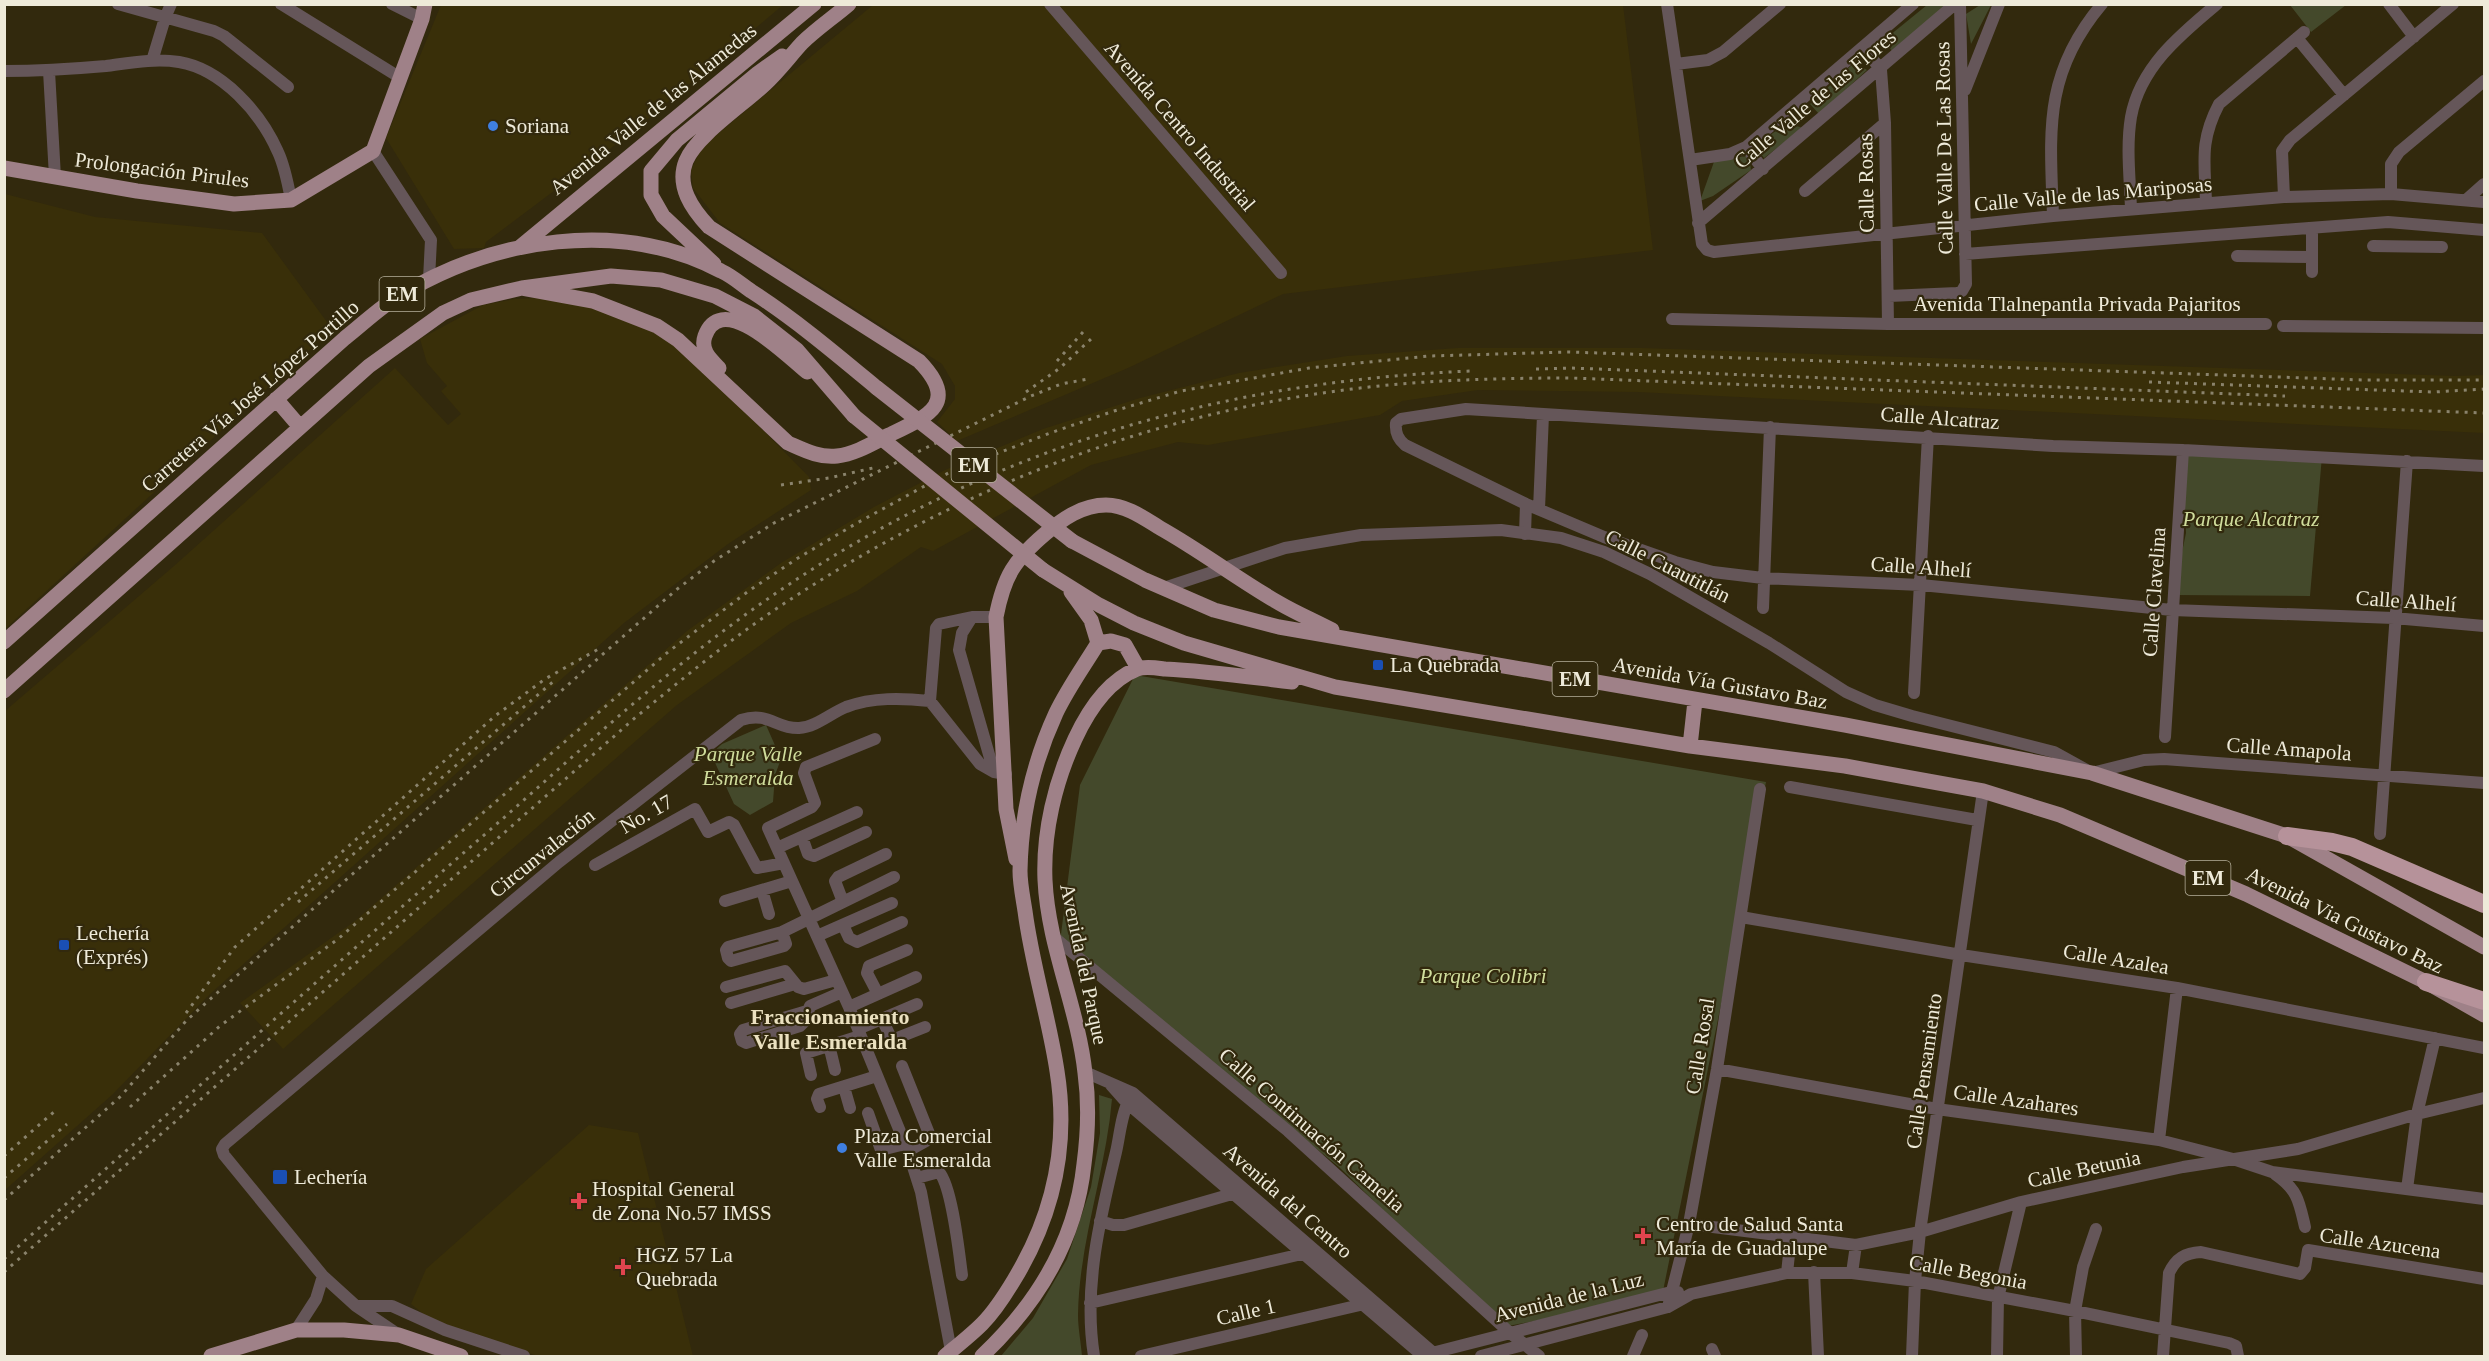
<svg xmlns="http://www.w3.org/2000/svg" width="2489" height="1361" viewBox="0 0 2489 1361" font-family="'Times New Roman',serif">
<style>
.built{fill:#392f09}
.green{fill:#44492b}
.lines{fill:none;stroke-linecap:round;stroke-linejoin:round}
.minor{stroke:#655659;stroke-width:12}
.major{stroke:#9f8188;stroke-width:15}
.highway{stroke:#b6929a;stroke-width:18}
.rail{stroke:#8a836c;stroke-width:3;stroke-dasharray:3 6;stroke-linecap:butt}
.major-bridge{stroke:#9f8188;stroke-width:15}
.shop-dot{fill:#3f7fe0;stroke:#32290d;stroke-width:2}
.transit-dot{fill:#1a4fb4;stroke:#32290d;stroke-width:2}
.health-dot{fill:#e0444e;stroke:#32290d;stroke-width:2}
.labels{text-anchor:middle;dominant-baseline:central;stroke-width:4.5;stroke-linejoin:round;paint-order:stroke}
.shield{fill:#32290d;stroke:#b6b09c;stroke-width:1.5}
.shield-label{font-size:20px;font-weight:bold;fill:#eeead9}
.street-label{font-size:21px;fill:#eeead9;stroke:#32290d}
.poi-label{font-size:21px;fill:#eeead9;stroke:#32290d;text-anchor:start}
.park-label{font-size:21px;font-style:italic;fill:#d0dd9c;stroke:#32290d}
.neighbourhood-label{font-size:22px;font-weight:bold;fill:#ebe1c0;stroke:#32290d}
</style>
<rect width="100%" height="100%" fill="#32290d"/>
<path class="built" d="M441,5H783L631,133L486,242L484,248L454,249L386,138Z
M873,5H1623L1653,250L1283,294L1128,368L957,441L937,422L955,399V386L942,364L720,223L693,188L691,170L702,147Z
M5,194L95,217L262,233L332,329L5,629Z
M558,297L596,306L656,330L710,376L809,477L811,490L728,544L624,623L209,995L113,1094L5,1190V711L174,566L395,368L448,425L461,414L441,391L447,386L427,363L420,339L483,305L515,299Z
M1458,348H1642L2456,376L2484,375V433L1638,392L1478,390L1402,401L1380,415L1208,445L1178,442L1091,465L933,551L921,547L857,591L791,623L677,705L283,1049L240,1003L355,921L687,631L781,563L874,507L945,470L1043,429L1140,398L1239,373L1347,356Z
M589,1125L638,1133L693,1356H538L450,1328L426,1316L411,1304L426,1269Z"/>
<path class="green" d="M1927,5H1948L1894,54L1884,40Z
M1980,5H1991L1971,44L1966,14Z
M2290,5H2346L2311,32Z
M1855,62L1867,70L1819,114L1810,104Z
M1787,123L1803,128L1764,158L1755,146Z
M1749,156L1751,170L1713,196L1700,201L1715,159Z
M2183,450L2322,456L2310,596L2173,595L2186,533Z
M1135,675L1766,782L1662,1296L1503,1327L1339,1167L1060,942L1080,785Z
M766,725L781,759L775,775L773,802L750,815L734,804L711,754L722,744Z
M1099,1095L1112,1099C1106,1171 1079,1242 1078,1315C1078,1328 1081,1343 1082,1356H1001L1033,1318L1067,1259L1091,1187L1100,1133Z"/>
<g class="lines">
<path class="minor" d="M118,4L214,31L224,36L288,87
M281,4L399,77
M392,4L422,19
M1050,4L1281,273
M1667,4L1702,244L1707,250L1714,252L2053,216L2284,197L2391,194L2484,202
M2389,4L2414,37
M2297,38L2344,95
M1864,48L1881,70L1885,123L1888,324
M152,61L165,18L171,4
M1676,64L1708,60L1723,52L1780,4
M4,71C39,71 72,69 106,66C129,63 155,58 179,62C222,69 261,113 278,152C285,167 288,184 291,200
M49,71L55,177
M1965,90L1999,4
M1746,147L1763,169
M373,151L431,240L429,279
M1690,160L1730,154L1746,147L1913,4
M1805,191L1885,123
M2391,194V164L2399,152L2484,81
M2284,197L2282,151L2290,140L2453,4
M2466,200L2484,184
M2206,203C2205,163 2199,142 2219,104L2304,32
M2131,209C2130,179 2126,147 2131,117C2140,67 2181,34 2217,4
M2053,216C2050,131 2043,74 2102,4
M1698,223L1955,4
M2373,246L2442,247
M1965,254L2388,222L2484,230
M2237,256L2311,257
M2312,272V228
M1889,296L1957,293L1962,291L1966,284L1960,4
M1672,319L1888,324H2266
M2283,326L2484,328
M2484,466L2183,450L2053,446L1466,409L1401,419L1396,423C1395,433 1398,439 1405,445L1526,504L1604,537L1675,562L1713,572L1763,578L1921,585L2172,610L2394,618L2484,626
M1539,509L1543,415
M1525,534L1526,504
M1164,588L1285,548L1361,535L1501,530L1561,538L1604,552L1650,574L1769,643L1846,692L1875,705L1912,716L2054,752L2092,773L2144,760L2164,759L2484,783
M1763,608L1770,427
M972,617L962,633L959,650L994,772
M996,617H972L939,624L936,628L930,701L980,764L994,772L1006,774
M1914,693L1928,436
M2165,737L2183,450
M875,739L806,767L804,773L815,803L812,807L768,828L849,1007L908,1151L921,1192L951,1351
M1790,787L1977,820
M2380,834L2407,461
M802,837L808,854L814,856L866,832
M777,848L857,812
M595,865L695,809L708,832L729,822L734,825L757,868L784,863
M762,890L769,914
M725,901L792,881
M843,902L835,881L838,877L886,854
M1741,917L1961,955L2177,988L2484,1048
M843,925L849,938L857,942L902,922
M782,932L786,944L784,946L731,961L728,958L726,950L728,947L782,932L894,877
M817,936L892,903
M1055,938L1288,1131L1509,1332L1539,1356
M726,987L785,971L798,987L804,989L836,980
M878,994L867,973L869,966L907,950
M731,1003L795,984
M849,1007L916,977
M807,1011L743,1030L740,1034L742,1041L746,1043L800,1026L805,1021L810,1006L842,992
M882,1019L892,1040L925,1027
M858,1029L917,1004
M829,1045L835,1070
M902,1066L930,1136L926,1141L908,1151
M1717,1069L1937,1109L2159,1140L2233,1159L2272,1172L2484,1199
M1085,1072L1133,1093L1437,1356
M811,1075L806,1053L860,1036
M1111,1085L1127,1103L1423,1356
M844,1087L850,1108
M820,1107L817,1099L819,1094L877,1076
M868,1113L881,1150L905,1144
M2159,1140L2177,988
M2275,1174C2298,1190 2299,1201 2305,1227
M917,1178L939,1172C952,1186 959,1253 962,1275
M2407,1189L2417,1114L2435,1038
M1100,1221L1113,1225H1124L1232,1194
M1689,1224L1856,1245L1920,1232L2021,1202L2183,1167L2298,1149L2417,1114L2484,1098
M1814,1272L1818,1356
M1787,1273L1791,1236
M1852,1273L1856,1245
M1090,1303L1302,1254
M356,1306H392L445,1330L524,1356
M1668,1307L1689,1224L1717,1069L1760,789
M296,1330L316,1299L323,1276
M399,1335L356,1306L323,1276L224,1155L222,1149L225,1144L559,862L741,720C769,711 776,729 799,728C816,727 831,713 846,707C873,697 902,698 930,701
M1712,1349L1715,1356
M1428,1354L1671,1292H1678
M1094,1356C1083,1288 1100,1218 1116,1152C1120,1135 1121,1114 1130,1098
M1141,1356L1360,1305
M1481,1356L1668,1307L1691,1294L1787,1273H1852L1915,1281L2075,1311L2229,1343L2236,1346L2238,1356
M1633,1356L1642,1335
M1912,1356L1915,1281L1920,1232L1983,791
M1997,1356L1998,1298L2021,1202
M2076,1356L2075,1311L2083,1267L2096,1229
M2163,1356L2169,1273C2176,1258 2185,1253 2201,1252L2300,1274L2305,1268L2308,1250L2484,1279"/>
<path class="major" d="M4,168L137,191L234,204L291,200L373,151L422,19L425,4
M520,247L814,4
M714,264L663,216L651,195V171L677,140L758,73L782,56
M522,288L593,301L657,326L678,340L788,443C804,450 819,458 837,456C855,454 873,443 889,435C929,416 960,403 919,361L709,227C692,209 676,186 686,161C696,136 744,104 765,84C779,71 790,56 802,43C816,29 834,17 849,4
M719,368C710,359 700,350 705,336C722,289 787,356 807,372
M276,399L300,427
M1072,541L1145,580L1214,610L1279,627L1845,725L2092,773L2287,836L2484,947
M1043,570L1099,605L1134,623L1184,643L1335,687L1690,746L1845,766L1983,791L2060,815L2246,894L2426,982L2484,1015
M4,642L345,338C363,324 380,307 399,296C493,238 620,218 721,271C732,276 741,284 751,291C796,320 836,354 877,388
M1098,643L1111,641L1125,645L1138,668
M4,691L369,366L443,313L471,300L522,288L611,276L661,280L715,296L754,316L797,350L854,416
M1690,746L1695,701
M1016,859L1006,809L996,617C1004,576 1014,560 1046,533C1063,519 1082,505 1106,505C1126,505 1144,518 1160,528C1201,551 1239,580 1279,603C1296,613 1315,621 1332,630
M211,1356L296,1330H344L399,1335L461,1356
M945,1356C957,1346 971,1335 982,1324C995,1311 1005,1295 1014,1280C1053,1216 1069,1146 1057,1071C1049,1018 1032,965 1025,911C1023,898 1020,884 1020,871C1021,816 1033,763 1056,713C1068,688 1084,666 1098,643L1091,620L1071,592
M982,1356C1037,1304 1076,1241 1084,1164C1088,1134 1089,1102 1085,1073C1078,1008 1048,946 1045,880C1043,832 1055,782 1075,739C1088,711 1107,681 1137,669C1145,666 1157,668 1165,669C1207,671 1249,677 1292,682"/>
<path class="highway" d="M2287,836L2332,842L2352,847L2484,904
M2426,982L2484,1001"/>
<path class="rail" d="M1057,361L1083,332
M1536,369L1571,368L2285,396
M2149,382L2434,392L2484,389
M1026,392L1060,368L1091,339
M781,485L829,478L873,468
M298,902L555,680
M186,1013L235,947L495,716L545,679L602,647
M130,1107L220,1026L338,939L668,652L750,590L798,558L857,523L952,471L1050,433L1114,411L1181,391L1309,368L1429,356L1570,352L2363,380H2484
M4,1156L56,1110
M4,1178L67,1124
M4,1200L121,1096L186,1021L217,993L676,590L714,561L774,523L1031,396L1061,384L1088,379
M4,1259C159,1122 312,985 468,849C563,767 655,678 759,605C972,454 1210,382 1470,371
M4,1272L636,717C680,681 723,645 770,613C946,494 1140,415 1352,389C1424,380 1498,378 1571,378L2484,413"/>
<path class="major-bridge" d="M877,388L1072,541
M854,416L1043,570"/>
</g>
<g class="shop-dot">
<circle cx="493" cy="126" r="6"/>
<circle cx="842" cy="1148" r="6"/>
</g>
<g class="transit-dot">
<rect x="1372" y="659" width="12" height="12" rx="3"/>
<rect x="58" y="939" width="12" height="12" rx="3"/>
<rect x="272" y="1169" width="16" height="16" rx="3"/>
</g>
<g class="health-dot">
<path d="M576 1192h6v6h6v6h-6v6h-6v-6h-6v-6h6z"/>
<path d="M1640 1227h6v6h6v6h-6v6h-6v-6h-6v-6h6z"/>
<path d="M620 1258h6v6h6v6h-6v6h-6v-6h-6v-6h6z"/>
</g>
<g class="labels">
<g class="shield">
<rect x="379.5" y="277" width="45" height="34" rx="4.5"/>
<rect x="951.5" y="448" width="45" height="34" rx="4.5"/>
<rect x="1552.5" y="662" width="45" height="34" rx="4.5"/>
<rect x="2185.5" y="861" width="45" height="34" rx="4.5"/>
</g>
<g class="shield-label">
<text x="402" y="294">EM</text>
<text x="974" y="465">EM</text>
<text x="1575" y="679">EM</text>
<text x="2208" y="878">EM</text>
</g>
<g class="street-label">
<text transform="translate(1815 99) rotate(-40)">Calle Valle de las Flores</text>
<text transform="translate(653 109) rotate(-39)">Avenida Valle de las Alamedas</text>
<text transform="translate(1180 126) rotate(49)">Avenida Centro Industrial</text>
<text transform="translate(1944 148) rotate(-91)">Calle Valle De Las Rosas</text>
<text transform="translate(162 170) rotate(7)">Prolongación Pirules</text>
<text transform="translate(1866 183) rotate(-91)">Calle Rosas</text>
<text transform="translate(2093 194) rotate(-5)">Calle Valle de las Mariposas</text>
<text x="2077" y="304">Avenida Tlalnepantla Privada Pajaritos</text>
<text transform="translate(250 396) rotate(-41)">Carretera Vía José López Portillo</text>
<text transform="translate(1940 418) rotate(4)">Calle Alcatraz</text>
<text transform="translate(1668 566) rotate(27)">Calle Cuautitlán</text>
<text transform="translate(1921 567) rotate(4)">Calle Alhelí</text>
<text transform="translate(2154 592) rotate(-86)">Calle Clavelina</text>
<text transform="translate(2406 601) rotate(4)">Calle Alhelí</text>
<text transform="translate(1720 683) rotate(10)">Avenida Vía Gustavo Baz</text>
<text transform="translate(2289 749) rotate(4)">Calle Amapola</text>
<text transform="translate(646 814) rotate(-30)">No. 17</text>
<text transform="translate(542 853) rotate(-39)">Circunvalación</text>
<text transform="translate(2345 920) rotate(26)">Avenida Via Gustavo Baz</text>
<text transform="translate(2116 959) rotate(9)">Calle Azalea</text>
<text transform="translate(1084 964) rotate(78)">Avenida del Parque</text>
<text transform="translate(1700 1046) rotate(-81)">Calle Rosal</text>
<text transform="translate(1924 1071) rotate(-82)">Calle Pensamiento</text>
<text transform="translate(2016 1100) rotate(8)">Calle Azahares</text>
<text transform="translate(1312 1130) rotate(41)">Calle Continuación Camelia</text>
<text transform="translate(2084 1169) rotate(-12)">Calle Betunia</text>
<text transform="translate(1288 1201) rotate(41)">Avenida del Centro</text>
<text transform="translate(2380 1243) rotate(8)">Calle Azucena</text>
<text transform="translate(1968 1272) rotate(10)">Calle Begonia</text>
<text transform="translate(1569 1297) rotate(-14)">Avenida de la Luz</text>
<text transform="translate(1246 1312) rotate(-13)">Calle 1</text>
</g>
<g class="poi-label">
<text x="505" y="126">Soriana</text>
<text x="1390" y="665">La Quebrada</text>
<text x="76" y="933">Lechería<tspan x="76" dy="24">(Exprés)</tspan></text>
<text x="854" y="1136">Plaza Comercial<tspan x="854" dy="24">Valle Esmeralda</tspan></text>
<text x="294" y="1177">Lechería</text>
<text x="592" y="1189">Hospital General<tspan x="592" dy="24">de Zona No.57 IMSS</tspan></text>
<text x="1656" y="1224">Centro de Salud Santa<tspan x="1656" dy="24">María de Guadalupe</tspan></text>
<text x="636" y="1255">HGZ 57 La<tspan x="636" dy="24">Quebrada</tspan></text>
</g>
<g class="park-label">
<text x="2251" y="519">Parque Alcatraz</text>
<text x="748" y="754">Parque Valle<tspan x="748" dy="24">Esmeralda</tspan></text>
<text x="1483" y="976">Parque Colibri</text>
</g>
<g class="neighbourhood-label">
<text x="830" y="1016">Fraccionamiento<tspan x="830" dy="25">Valle Esmeralda</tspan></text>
</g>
</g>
<rect width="2489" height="1361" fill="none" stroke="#eeead9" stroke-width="12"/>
</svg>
